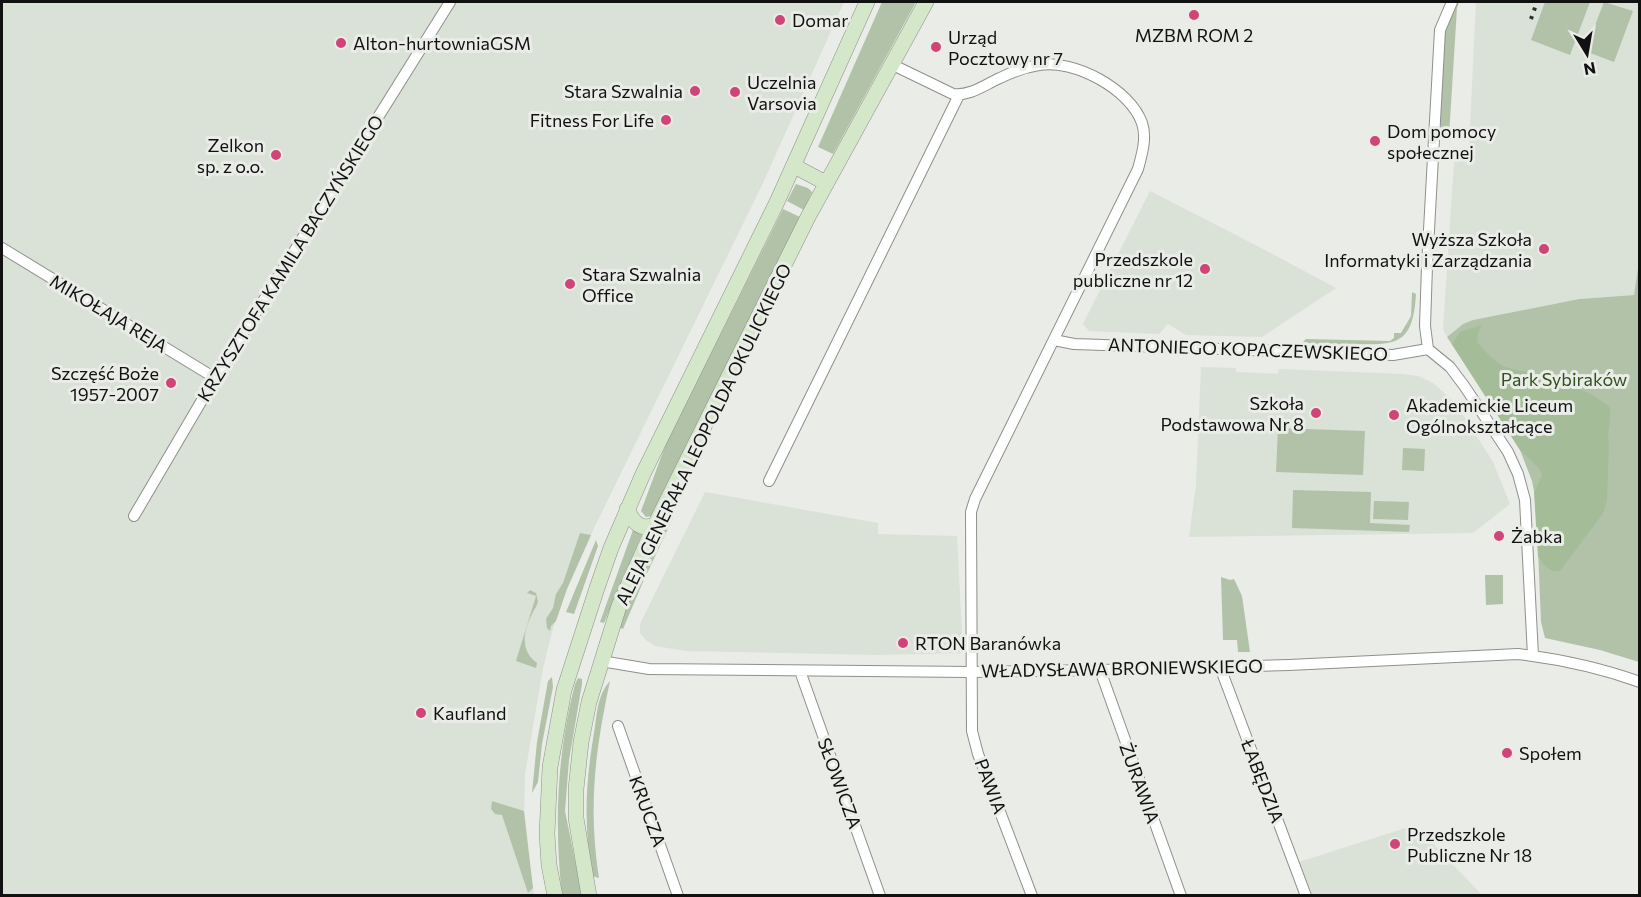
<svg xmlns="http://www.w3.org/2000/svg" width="1641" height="897" viewBox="0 0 1641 897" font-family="Commissioner,sans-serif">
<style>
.built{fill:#dae1d6}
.green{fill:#b1c2a9}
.forest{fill:#a4bd98}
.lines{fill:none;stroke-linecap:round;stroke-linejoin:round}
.street-casing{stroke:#8d908b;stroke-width:12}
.secondary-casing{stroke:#8d908b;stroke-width:16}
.street{stroke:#fff;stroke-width:10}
.secondary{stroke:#d4e7c8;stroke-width:15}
.rail{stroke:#2d2e2c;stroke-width:4;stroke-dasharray:3 6;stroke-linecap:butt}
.poi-dot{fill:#d04477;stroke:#e9ece7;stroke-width:2}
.labels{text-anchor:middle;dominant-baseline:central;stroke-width:6;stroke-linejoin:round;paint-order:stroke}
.poi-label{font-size:18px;fill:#101110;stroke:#e9ece7;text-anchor:start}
.street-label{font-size:18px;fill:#101110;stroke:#e9ece7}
.park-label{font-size:18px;fill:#2f4f1c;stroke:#e9ece7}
</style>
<rect width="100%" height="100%" fill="#e9ece7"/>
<path class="built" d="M2,2H844L763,183L596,524L563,598L552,632L543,668L525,774L524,821L534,895L2,896Z
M1476,2H1639L1640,262L1634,295L1579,299L1473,320L1463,324L1447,337L1443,329L1455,148H1469Z
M1150,191L1263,249L1336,288L1262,337L1186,335L1168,324L1159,334L1089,331L1083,324Z
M1201,367L1236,368V372L1278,374L1279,369L1402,374L1418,376L1433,383L1456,404L1493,462L1510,504L1473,533L1189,537L1196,485Z
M705,492L878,523V534L957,536L963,653L877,655L687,651L655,646L647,641L640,633V624Z
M1415,825L1482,895H1311L1299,862Z"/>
<path class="green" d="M882,2H916L833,154L818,147Z
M1457,2H1459L1457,8L1449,136L1441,127L1440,119L1445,32Z
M1545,2H1590L1570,55L1531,40Z
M1604,2L1633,11L1614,62L1585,51Z
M796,184L808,188L812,192L804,210L787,201Z
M783,209L800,217L652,516L646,517L641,511L666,444Z
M1639,262V662L1600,650L1545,638L1541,622L1536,502L1532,481L1520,450L1447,337L1463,324L1473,320L1579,299L1634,295Z
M1412,292L1416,294C1413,346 1396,345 1351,344C1336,344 1317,346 1303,342L1306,339L1390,341L1394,338V333H1401L1411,316Z
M1278,428L1365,431L1363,475L1276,472Z
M1403,448L1425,449L1424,471L1402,470Z
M1293,490L1371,492L1370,523L1410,525L1409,532L1292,528Z
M1374,501L1409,502L1408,520L1373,519Z
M669,513L674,516L643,582L623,629L618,627L635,584Z
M633,530L642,534L604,623L600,622Z
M580,533L591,535L567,589L556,621L551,626L550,631L547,628L546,619L553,608L556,594L563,583Z
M596,540L598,546L574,614L566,612Z
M1485,575H1503V604L1486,605Z
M1221,577L1230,580L1234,579L1242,596L1250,652H1238L1237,640H1223Z
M530,590L536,593L538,601C537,607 534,609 532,614C523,632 520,651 537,663L536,668L516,661L536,596L527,593Z
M552,677L553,687L542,744L538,782L532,793L537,742L548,681Z
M578,678L582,679V684L569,760L565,811L582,895L562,896C554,823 557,754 575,684Z
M610,681C595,752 588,806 599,878L592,876C584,822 585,787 594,733C597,715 597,695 610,681Z
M492,801L524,811L533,888L528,893L502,815L495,814L491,809Z"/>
<path class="forest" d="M1482,325L1478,333L1477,342C1496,364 1503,370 1533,372L1541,382C1567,384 1590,389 1610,408C1612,420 1606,433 1609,444L1607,499L1604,512L1560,571C1550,573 1543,565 1538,556L1534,493L1542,475L1539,468L1520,450L1452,344L1460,332Z"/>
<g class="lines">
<g class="street-casing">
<path id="street" d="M891,64L953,94C971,96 984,85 1000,78C1012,72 1026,67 1039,65C1074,59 1130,89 1142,123C1147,138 1142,154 1138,169L975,499L971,512L972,731L978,754L1032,896
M2,248L215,378
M1054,340L1074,344L1393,355L1428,349
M1428,349L1425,326L1427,266L1440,30L1452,2
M1428,349L1450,367L1465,387L1508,452L1518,474L1525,500L1533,656
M769,481L959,95
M134,516L215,378L450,2
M601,661L649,669L971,672L1100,670L1289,665L1518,654C1559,659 1601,668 1640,682
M1220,667L1306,896
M1100,670L1181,896
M800,671L880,896
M618,726L678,896"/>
</g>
<g class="secondary-casing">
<path id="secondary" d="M794,166L826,183
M627,509C633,522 640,531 655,525
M555,896L549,865L547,834L550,767L564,690L597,588L611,548L643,474L777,202L867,2
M589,896L576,818V789L581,742L589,702L619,606L655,525L808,217L926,2"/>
</g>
<use href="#street" class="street"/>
<use href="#secondary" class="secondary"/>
<path class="rail" d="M1531,19L1537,2"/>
</g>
<g class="poi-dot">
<circle cx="1194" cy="15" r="6"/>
<circle cx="780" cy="20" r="6"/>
<circle cx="341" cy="43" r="6"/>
<circle cx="936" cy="47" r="6"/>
<circle cx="695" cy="91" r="6"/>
<circle cx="735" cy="92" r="6"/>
<circle cx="666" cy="120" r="6"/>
<circle cx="1375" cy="141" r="6"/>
<circle cx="276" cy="155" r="6"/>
<circle cx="1544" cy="249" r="6"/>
<circle cx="1205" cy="269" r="6"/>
<circle cx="570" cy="284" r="6"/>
<circle cx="171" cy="383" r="6"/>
<circle cx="1316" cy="413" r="6"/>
<circle cx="1394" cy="415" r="6"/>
<circle cx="1499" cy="536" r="6"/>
<circle cx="903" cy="643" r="6"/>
<circle cx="421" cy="713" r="6"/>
<circle cx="1507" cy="753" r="6"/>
<circle cx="1395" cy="844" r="6"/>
</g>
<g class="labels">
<g class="poi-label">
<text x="792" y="20">Domar</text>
<text x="1194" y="35" text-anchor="middle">MZBM ROM 2</text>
<text x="948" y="37">Urząd<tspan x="948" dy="21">Pocztowy nr 7</tspan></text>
<text x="353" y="43">Alton-hurtowniaGSM</text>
<text x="747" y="82">Uczelnia<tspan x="747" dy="21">Varsovia</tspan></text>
<text x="683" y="91" text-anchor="end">Stara Szwalnia</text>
<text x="654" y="120" text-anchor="end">Fitness For Life</text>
<text x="1387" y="131">Dom pomocy<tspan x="1387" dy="21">społecznej</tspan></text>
<text x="264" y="145" text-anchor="end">Zelkon<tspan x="264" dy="21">sp. z o.o.</tspan></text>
<text x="1532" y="239" text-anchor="end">Wyższa Szkoła<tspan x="1532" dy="21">Informatyki i Zarządzania</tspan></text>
<text x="1193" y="259" text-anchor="end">Przedszkole<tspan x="1193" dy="21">publiczne nr 12</tspan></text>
<text x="582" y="274">Stara Szwalnia<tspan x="582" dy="21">Office</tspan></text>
<text x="159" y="373" text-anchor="end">Szczęść Boże<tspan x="159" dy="21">1957-2007</tspan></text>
<text x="1304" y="403" text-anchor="end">Szkoła<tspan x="1304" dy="21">Podstawowa Nr 8</tspan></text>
<text x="1406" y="405">Akademickie Liceum<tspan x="1406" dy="21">Ogólnokształcące</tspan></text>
<text x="1511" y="536">Żabka</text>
<text x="915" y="643">RTON Baranówka</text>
<text x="433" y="713">Kaufland</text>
<text x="1519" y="753">Społem</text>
<text x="1407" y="834">Przedszkole<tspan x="1407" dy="21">Publiczne Nr 18</tspan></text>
</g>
<g class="street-label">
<text transform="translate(290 258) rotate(-58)">KRZYSZTOFA KAMILA BACZYŃSKIEGO</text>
<text transform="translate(109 313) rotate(31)">MIKOŁAJA REJA</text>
<text transform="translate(1248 349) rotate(2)">ANTONIEGO KOPACZEWSKIEGO</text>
<text transform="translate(703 434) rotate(-64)">ALEJA GENERAŁA LEOPOLDA OKULICKIEGO</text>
<text transform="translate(1122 668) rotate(-1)">WŁADYSŁAWA BRONIEWSKIEGO</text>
<text transform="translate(1263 781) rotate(69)">ŁABĘDZIA</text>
<text transform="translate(840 783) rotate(70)">SŁOWICZA</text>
<text transform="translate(1140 783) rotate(70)">ŻURAWIA</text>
<text transform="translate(991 786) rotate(69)">PAWIA</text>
<text transform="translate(648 811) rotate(70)">KRUCZA</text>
</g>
<g class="park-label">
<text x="1564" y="379">Park Sybiraków</text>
</g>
</g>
<rect width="1641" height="897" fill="none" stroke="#101110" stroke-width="6"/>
<g transform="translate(1587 54) rotate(169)" stroke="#e9ece7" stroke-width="4.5" paint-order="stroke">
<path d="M0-4.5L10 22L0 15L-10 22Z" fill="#101110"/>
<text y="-9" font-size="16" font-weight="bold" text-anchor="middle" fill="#101110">N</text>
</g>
</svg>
